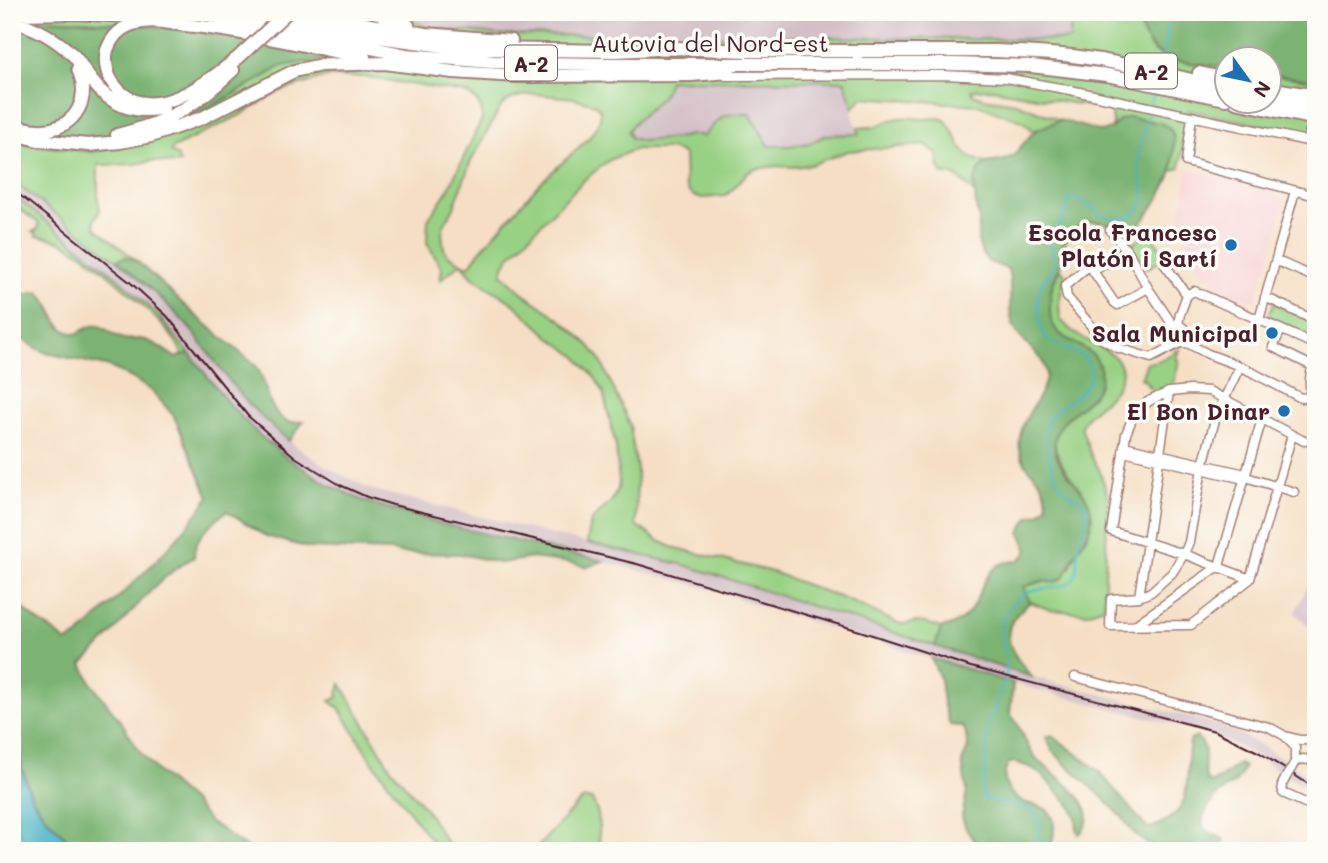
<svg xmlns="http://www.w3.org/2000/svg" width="1328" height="863" viewBox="0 0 1328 863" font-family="Mali,sans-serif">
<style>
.built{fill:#f7cfd0}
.industrial{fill:#d2bdc5}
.green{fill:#99d184;stroke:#727858;stroke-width:2;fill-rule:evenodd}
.forest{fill:#7ab372;stroke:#62694e;stroke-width:2}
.water{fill:#47b3c4;stroke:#486978;stroke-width:2}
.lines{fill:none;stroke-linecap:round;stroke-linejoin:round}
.stream{stroke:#47b3c4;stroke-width:2}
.minor-casing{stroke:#a07e77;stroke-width:11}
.highway-casing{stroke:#a07e77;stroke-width:16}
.minor{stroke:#fff;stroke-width:8}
.highway{stroke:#fff;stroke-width:12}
.rail{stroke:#4a1f2b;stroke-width:2}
.minor-bridge-casing{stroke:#a07e77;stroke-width:11;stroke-linecap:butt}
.highway-bridge-casing{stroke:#a07e77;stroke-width:16;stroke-linecap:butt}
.minor-bridge{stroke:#fff;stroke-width:8}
.highway-bridge{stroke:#fff;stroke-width:12}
.poi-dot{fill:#1f6fb2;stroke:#fdfcf7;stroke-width:2.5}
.labels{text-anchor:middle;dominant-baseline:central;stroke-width:7;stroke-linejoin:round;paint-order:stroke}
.shield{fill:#fdfcf7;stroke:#806168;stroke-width:2}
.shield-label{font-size:21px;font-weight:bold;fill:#4a1f2b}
.street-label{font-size:23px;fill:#4a1f2b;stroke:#fdfcf7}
.poi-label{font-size:23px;font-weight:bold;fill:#4a1f2b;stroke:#fdfcf7;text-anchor:end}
</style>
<rect width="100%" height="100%" fill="#fdfcf7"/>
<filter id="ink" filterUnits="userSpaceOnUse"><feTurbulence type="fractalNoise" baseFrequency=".0143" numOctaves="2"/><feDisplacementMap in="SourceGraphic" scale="14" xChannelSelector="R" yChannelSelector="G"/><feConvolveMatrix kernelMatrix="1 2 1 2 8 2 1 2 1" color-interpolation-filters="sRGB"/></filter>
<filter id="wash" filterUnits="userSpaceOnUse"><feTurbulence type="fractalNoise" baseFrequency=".00686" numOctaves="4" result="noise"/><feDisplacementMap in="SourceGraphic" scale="28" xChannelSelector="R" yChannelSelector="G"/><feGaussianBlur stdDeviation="1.57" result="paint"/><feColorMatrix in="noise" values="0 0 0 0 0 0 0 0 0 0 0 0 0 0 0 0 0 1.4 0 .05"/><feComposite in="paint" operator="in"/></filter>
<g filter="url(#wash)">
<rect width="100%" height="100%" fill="#f5dec3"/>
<path class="built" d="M1188,169L1276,192L1275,196L1283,198L1282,202L1285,203L1267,269L1265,268L1255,302L1219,289L1201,273L1179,223Z"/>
<path class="industrial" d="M389,12H1071V40L710,36L498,35L430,27L395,16Z
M669,80L846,81L854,119L860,134L826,135L810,143L790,146H769L761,135L719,118L703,137L657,139L646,141H638L631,138L628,131L632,124L667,91Z
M12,181L101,248L140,279L166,304L191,331L235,388L266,422L298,448L327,467L370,489L565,538L685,565L1032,677L1203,720L1231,730L1261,745L1303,772L1316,781V794L1245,750L1205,732L1019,685L785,614L714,590L603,561L438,523L364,501L327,484L286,457L258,434L229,404L158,315L118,278L12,194Z
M1316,568V633L1295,613Z"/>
<path class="green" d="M12,12H352L395,16L430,27L498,35L710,36L1070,40L1071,12H1139C1139,20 1141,26 1145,34C1147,38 1148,45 1152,49C1163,63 1208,65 1226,67V102H1268L1269,74L1316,81V136L1188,110L1180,168L1172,171L1174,137L1120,120L1112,128L1113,121L1111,113L1100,108L992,89L972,90L973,94L984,98L1016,103L1060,120L1034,131L1022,121L978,105L863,97L853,108L845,81L669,80C664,104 639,112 628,131L631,138L642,141L676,138L691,135H700L703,137C720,117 722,112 750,114L769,146H790L810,143L826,135L859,134L858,127C876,130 883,121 899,118C908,116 917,119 926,119C931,119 938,117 943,119C952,123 957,146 967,154C972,159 980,161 986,163C976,173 974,180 975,194C964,184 959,173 943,174L939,168L937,153L924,145L848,151L810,165L794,167L777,166L755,169L747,173L731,191L725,196L702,198L694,196L688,191L685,184L684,155L677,151L670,149H636L609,160L584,180L510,256L504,266L502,274L524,294L561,320L589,345L599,357L630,425L634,455L637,468L636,525L659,541L672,547L772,572L852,602L897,623C905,625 909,623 916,622C925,622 933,625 941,628L935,646L685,565L587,543L591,521L611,502L618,489L619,482L616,447L603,391L595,378L576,356L551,338L514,304L474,278L461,263L440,280L442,269L427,243L428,220L449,188L482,119C483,106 477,98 465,93L365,77H326L278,92L244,113L173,148L171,152L177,156L180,163L176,164L151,161L135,164L98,165V198L100,211L94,220L96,228L137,261L126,257L117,260L12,181V141L49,147L94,152L219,103L282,66L152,26L90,21L35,19L12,28ZM536,94L573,98L595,104L600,110V118L597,126L588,139L539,184L479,252L470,265H466L448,255L444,249L442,234L443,227L454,207L470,163L500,108C508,97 523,95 536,94Z
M12,194L118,278L158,315L189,353L182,356C181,334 101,267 81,253C68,244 52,237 36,236V232H32L38,229L39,223L12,204Z
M1151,233L1166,258L1146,269L1131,244Z
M1060,268L1065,274L1059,303L1060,319C1065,324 1070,330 1076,334C1100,349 1143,360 1110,395C1100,406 1086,413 1081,427L1092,458L1099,469L1108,496L1104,607L1087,613L1051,610L1030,602L1022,587L1044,581L1054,582C1059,577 1066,572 1070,567C1073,561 1076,553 1079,547C1109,494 1074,497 1058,455C1055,448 1053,442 1056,434C1062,418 1081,406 1094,395C1088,380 1084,362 1077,348C1074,342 1066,339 1060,334C1041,318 1050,287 1060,268Z
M1274,303L1316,323V339L1268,316Z
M1179,349L1176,359L1179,360L1173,387L1153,395L1149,385L1148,386L1144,379H1141L1147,362C1158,364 1170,354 1179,349Z
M341,684L390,767L425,808L452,851H439L372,761L339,708L330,701L337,698Z
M584,799L592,800L598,813L600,851H534L577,804Z"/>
<path class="forest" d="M1139,12H1316V81L1269,74L1268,60H1226V67C1185,61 1141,66 1139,12Z
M35,19C134,22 234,32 331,58L282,66L219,103L169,127L94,152L49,147L12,141V28Z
M1129,117L1160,123L1170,128C1170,128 1174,137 1174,137C1174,142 1173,165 1172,169C1170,182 1147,220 1136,227C1124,234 1112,223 1100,222C1084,220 1069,229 1064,246C1061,252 1062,260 1060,267C1059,270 1057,273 1056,276C1050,288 1050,298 1050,312C1051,346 1094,340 1100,368C1107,404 1058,409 1055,441C1051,476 1104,491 1089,531C1085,540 1078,549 1073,558C1069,567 1065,580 1054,582C1050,583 1047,581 1043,581C1036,582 1029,585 1023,587L1030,602C1025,607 1018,612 1014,618C999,640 1018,661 1032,677L935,646L941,628C984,620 972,584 999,565C1005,561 1014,563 1020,559C1021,559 1027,552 1028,551L1020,532L1029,517L1039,514L1047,506C1047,474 1024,474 1020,450C1015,420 1044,401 1046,375C1047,356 1021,344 1014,327C1006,309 1014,288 1008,269L989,262L982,254L978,241L979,220L976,206L974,183L978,172L986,163L1005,160L1014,155L1034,131L1060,120L1102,132L1112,128L1120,120Z
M126,257L137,261L194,314L256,366C271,387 263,409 289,423L304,421L289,441C269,425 251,408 235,388C220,369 207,350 192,331C170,305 143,282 117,260Z
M39,292C51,302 56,326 66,331C69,333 74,333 77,334C104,315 102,333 124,339C129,340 135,339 141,339C154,341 165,351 176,358L189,353L229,404L258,434L286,457L327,484L364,501L438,523L603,561L587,567L572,563L532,558L500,563L462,554L400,553L393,551L309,548L266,536L227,511C213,522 193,537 194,557C150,580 120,631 82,664L92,684L122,723L140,752L157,771L194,803L210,823L220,828L229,836L251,851H79L44,815L32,797L21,765L12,725V598L35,619L56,633L66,642L77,637C122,593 173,550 209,497L174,416L152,391L132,378L110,367L47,353L34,347L12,332V294L23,295Z
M931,658L1013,683L1010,714C1013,718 1017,722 1019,727C1024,737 1028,748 1034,756C1050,775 1110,806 1079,834L1077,829L1076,817L1071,806L1043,776L1032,768L1021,764L1015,762L1009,763C997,782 1012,799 1030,804C1038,806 1045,807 1050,813C1058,823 1052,840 1051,851H981L965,826L962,816L967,792L962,762L968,747L965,730L961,726L950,725L943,703L940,678Z
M1052,735L1098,770L1145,826L1150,828C1185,815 1186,802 1188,767C1188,758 1188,748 1191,739L1196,737C1213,747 1199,769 1208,782H1214L1239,764L1244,767C1242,773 1240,777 1236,782C1232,786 1226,787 1222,791C1214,797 1196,820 1205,829C1210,835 1218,834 1224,840L1219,851H1157L1146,843L1133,832L1122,817L1097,792L1063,762L1051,748L1046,737Z"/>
<path class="water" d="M12,725C18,748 21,774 31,796C41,817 63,834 79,851H28L12,819Z"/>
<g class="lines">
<path class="stream" d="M1162,62L1165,50L1170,12
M1151,103L1154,94
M1039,851C1036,838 1041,830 1040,822C1035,803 999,803 984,799C981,788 984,779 985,768C987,752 986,735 990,720C995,705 1003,690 1006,675C1010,652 993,629 1009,608C1014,600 1025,592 1034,590C1047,587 1072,589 1076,574C1078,566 1077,556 1078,548C1081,536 1091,519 1086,507C1082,498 1071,496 1065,491C1054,481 1050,461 1047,447C1046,442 1044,436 1045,431C1046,405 1086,401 1090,375C1095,346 1050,352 1043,333C1039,320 1034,292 1043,281C1046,277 1051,274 1053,269C1057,260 1051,253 1051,243C1052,235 1059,227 1063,220C1065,213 1067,206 1069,199C1085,198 1095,215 1112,218C1119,220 1126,218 1133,214C1154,202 1138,178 1138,160C1138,144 1145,127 1149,112"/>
</g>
</g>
<g filter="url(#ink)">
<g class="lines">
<g class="minor-casing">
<path id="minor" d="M726,76L944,75L1006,78L1070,90L1316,143
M1192,116L1186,162L1316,196
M1110,230L1129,253L1148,288L1174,327
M1277,261L1316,278
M1165,265L1187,295
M1093,271L1088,266L1065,286L1067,297L1102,339L1118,348L1151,358L1180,343
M1093,271L1114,302L1118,305L1148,288
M1093,271L1127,250
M1187,295L1194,291L1316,345
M1265,297L1316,321
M1259,320L1295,191
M1178,324C1185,329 1192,334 1187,343H1180L1173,334L1174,327Z
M1178,324L1180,314L1187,295
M1281,330L1273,347L1312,366
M1187,343L1208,354L1240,366L1301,398L1316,396
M1240,366L1216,416L1202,469L1189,542L1184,554L1172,573L1151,592L1139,597L1111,599L1110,626L1191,625L1250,579L1292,435
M1312,395C1307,383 1311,369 1316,357
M1123,451L1244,479L1246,477L1245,474L1124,446
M1246,477L1294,492
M1250,579L1184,554L1111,531L1126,434L1134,414L1149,401L1169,392L1190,390L1209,391L1304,441L1316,439
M1139,597L1169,392
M1135,625L1219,566L1262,419
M1075,677L1269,727L1285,736L1300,740H1309L1314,744L1316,753
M1285,736L1295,747V762L1303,759L1316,761
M1286,777L1282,785L1283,793L1316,808"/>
</g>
<g class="highway-casing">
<path id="highway" d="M194,12L406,55L493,62L596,64H951L1031,66L1107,75L1226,99
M255,12L378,37L452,47L480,49L616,51L675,48L747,51H996C1021,52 1046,53 1072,56C1124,62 1175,77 1226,88
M307,12L375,26L426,34L511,41
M376,12L395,21L408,25
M12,14L75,13L145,17
M12,21C36,27 55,38 73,55C80,62 85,73 92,81C109,104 134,115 163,108
M240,56C211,80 149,130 115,86C107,76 104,62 107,50C112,36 123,26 137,23C153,19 170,23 185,25C245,31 305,46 364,57
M1199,73L1226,79
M1268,88L1316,96
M1268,98L1316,108
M1236,102L1316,119
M16,126C25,128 34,131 44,130C77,127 91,98 78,69
M12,133L38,140L88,145L120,142L151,136L202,118L294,71L321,65L385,63L453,72L517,76L691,75L729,72
M117,135C168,123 195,106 233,70"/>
</g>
<use href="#minor" class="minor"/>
<use href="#highway" class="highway"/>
<path class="rail" d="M12,189L131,283L167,316L248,416L295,457L340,485L367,497L393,505L637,564L860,631L971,667L1215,731L1260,753L1316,789"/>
<g class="minor-bridge-casing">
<path id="minor-bridge" d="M1308,138L1316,109
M1286,777L1295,762"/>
</g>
<g class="highway-bridge-casing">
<path id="highway-bridge" d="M240,56L287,12"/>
</g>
<use href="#minor-bridge" class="minor-bridge"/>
<use href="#highway-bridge" class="highway-bridge"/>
</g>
</g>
<g class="poi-dot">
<circle cx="1231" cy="245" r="7"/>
<circle cx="1272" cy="333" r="7"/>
<circle cx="1284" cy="411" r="7"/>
</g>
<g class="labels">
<g class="shield">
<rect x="505" y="45.5" width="52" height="35" rx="5"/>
<rect x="1125" y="53.5" width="52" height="35" rx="5"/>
</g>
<g class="shield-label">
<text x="531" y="63">A-2</text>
<text x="1151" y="71">A-2</text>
</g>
<g class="street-label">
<text x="710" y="43">Autovia del Nord-est</text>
</g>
<g class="poi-label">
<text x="1217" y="232">Escola Francesc<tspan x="1217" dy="26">Platón i Sartí</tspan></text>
<text x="1258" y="333">Sala Municipal</text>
<text x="1270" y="411">El Bon Dinar</text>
</g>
</g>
<rect width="1328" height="863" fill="none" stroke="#fdfcf7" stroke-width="42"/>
<g transform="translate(1248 80) rotate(123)"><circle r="33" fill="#fdfcf7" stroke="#b5a4a5" stroke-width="2"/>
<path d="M0-5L12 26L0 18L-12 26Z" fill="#1f6fb2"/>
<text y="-10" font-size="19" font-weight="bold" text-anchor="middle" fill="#4a1f2b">N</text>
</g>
</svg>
